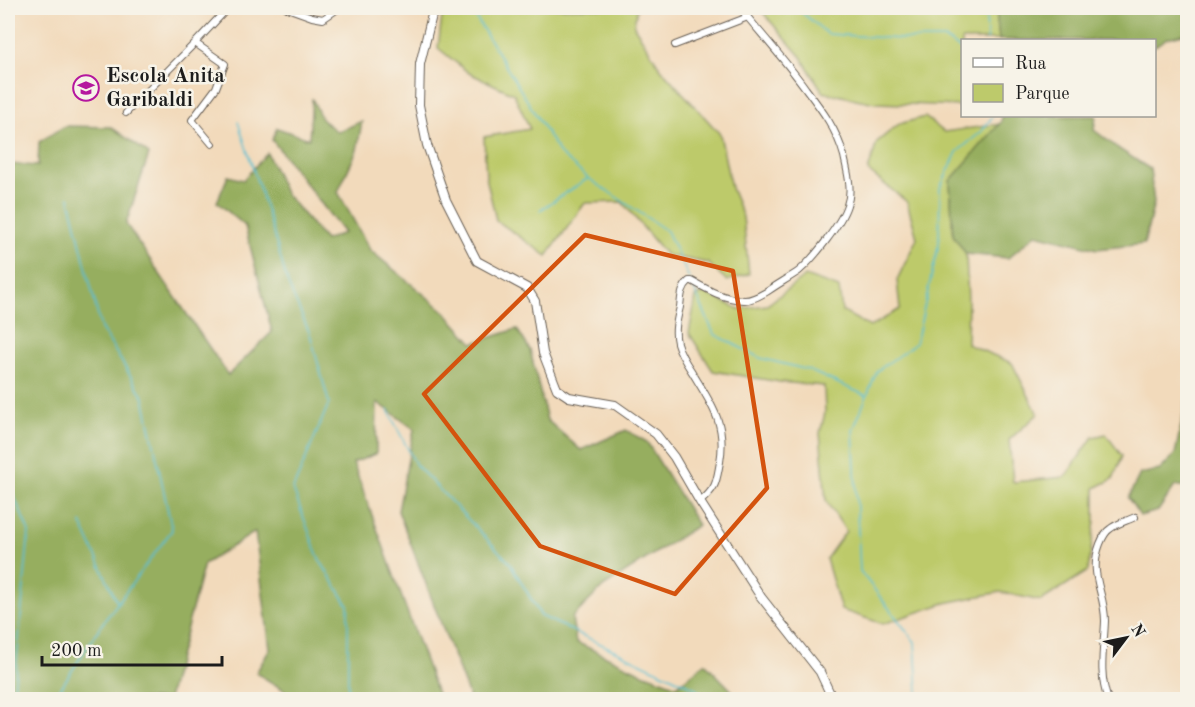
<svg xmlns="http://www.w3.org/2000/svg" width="1195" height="707" viewBox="0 0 1195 707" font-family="'Old Standard TT',serif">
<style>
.green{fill:#bdca6b;stroke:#6c7344;stroke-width:1.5}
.forest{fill:#96ae5f;stroke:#59653e;stroke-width:1.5}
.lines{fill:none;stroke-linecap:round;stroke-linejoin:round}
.stream{stroke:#56bfd2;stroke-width:1.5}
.street-casing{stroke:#675e54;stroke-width:8}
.secondary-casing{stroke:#675e54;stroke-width:10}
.street{stroke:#fff;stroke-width:6}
.secondary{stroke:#fff;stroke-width:8}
.marked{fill:none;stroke:#d4530e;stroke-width:4.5;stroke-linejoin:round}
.labels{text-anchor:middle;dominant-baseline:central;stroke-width:5;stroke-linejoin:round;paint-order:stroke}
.poi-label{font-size:21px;font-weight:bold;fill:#1c1c1c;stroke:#f7f3e8;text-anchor:start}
</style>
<rect width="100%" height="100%" fill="#f7f3e8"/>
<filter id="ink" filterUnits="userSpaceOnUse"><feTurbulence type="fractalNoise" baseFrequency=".0167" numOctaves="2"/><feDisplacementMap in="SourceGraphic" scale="12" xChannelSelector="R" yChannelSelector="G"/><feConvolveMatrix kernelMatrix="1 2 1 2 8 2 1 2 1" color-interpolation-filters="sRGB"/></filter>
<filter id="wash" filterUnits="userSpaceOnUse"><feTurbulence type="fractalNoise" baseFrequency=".008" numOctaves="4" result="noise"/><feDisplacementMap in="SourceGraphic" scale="24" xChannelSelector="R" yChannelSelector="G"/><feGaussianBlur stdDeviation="1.35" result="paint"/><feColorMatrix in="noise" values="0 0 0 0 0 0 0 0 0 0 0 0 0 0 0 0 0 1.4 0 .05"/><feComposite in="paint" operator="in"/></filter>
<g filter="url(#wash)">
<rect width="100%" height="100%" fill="#f2dabb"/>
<path class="green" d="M443,8H637L634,26L661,69L720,134L731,188L743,217L749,274L727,281L708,263L666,255L622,202L585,203L547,256L496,220L486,177L484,137L530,129L514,94L469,73L438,48Z
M759,8H996L999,40H962V106L875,103L823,92L801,57Z
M925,117L944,132L1000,124L950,181L953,235L966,254L968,301L967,344L1012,363L1038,414L1009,440L1013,482L1065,477L1093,437L1106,434L1122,456L1113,479L1095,488V521L1088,571L1041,601L1000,592L945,603L883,624L841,610L826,559L846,531L826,501L820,433L825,413L824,386L780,382L713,371L689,333L696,296L705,293L739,309L767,305L805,276L839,288L842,311L870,327L900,309L897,280L917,238L907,202L868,171L877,142L899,124Z"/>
<path class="forest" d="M996,8H1187V33L1167,38L1155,46L1154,40H999Z
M312,98L322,120L338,132L362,121L357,150L338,192L370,250L444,311L473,343L517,329L530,350L547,420L581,450L626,430L647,442L698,525L603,587L572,618L576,642L640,672L677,686L705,663L740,699H470L398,511L414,429L377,402L376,454L353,463L439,699H290L289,693L256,673L270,649L255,532L204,564L168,699H8V164L38,166L39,142L65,126L111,127L149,154L126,224L228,375L272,332L245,226L217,202L228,176L243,180L267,153L285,193L325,240L344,233L272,140L277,128L309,139Z
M1002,116H1096L1094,130L1119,149L1150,169L1154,203L1144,244L1097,249L1036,234L1008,258L966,254L953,235L950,181L1001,122Z
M1187,398V486H1175L1158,511L1140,516L1128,498L1140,474L1160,470L1175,454Z"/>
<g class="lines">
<path class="stream" d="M470,8L560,154L588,178L667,231L689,278
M796,8L828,34L901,39H945L962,50
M986,8L987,40
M1157,8H1165
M238,122L270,221L288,284L310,334L329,403L293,489L319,559L348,605V700
M540,210L587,179
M691,282L714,334L760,358L808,370L867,396
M388,410L416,465L510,563L541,616L695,688L706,700
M8,482L29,532L13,700
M81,523L118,604
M53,700L102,624L172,530L144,398L101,328L69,197
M920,700L918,692L915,642L860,571L853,430L877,371L916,343L939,243L940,188L957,152L981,132L993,116"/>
</g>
</g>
<g filter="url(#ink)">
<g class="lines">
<g class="street-casing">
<path id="street" d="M287,8L312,17L323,19L339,8
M195,43L225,64L216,88L192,120L212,144
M675,45L748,17
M126,113L195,43L228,8
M700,502C717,487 716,483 720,462C727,423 711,404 692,372C686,363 680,354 677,343C674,331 677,319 680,307C681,298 681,288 689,281H692C708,290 724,299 743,300C751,301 761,295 768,291C778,284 789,278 799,271C814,258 841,224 847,205C853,190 847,171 844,156C837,130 822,110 806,89C785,60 762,35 740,8
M1108,700C1098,673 1104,648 1105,621C1105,592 1088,575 1100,544C1102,539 1105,532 1110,529C1117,523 1127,521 1135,517"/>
</g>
<g class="secondary-casing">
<path id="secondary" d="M430,8L432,15L420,64L419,105L427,145L446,200L477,261L527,288L535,301L543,353L557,389L569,397L615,405L656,434L674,457L700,502L761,597L820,672L833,700"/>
</g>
<use href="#street" class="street"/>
<use href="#secondary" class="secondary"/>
</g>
</g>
<path class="marked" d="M585,235L733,271L767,488L675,594L540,546L424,394Z"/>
<defs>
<g id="school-ring" transform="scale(1.35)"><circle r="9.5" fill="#f7f3e8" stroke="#b5179e" stroke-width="1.5"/><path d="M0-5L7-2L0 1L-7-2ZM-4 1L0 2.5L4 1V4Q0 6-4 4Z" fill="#b5179e"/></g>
</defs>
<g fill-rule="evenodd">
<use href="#school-ring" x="86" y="88"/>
</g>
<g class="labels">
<g class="poi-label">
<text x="106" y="76">Escola Anita<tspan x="106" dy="24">Garibaldi</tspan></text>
</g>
</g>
<rect width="1195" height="707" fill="none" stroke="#f7f3e8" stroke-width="30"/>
<rect x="961" y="39" width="195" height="78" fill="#f7f3e8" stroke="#9f9d96" stroke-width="1.5"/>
<rect x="973" y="58" width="30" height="9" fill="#ffffff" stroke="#9f9d96" stroke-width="1.5"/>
<text x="1015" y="69" font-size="18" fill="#1c1c1c">Rua</text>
<rect x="973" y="84" width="30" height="18" fill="#bdca6b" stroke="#9f9d96" stroke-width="1.5"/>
<text x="1015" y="99" font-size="18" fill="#1c1c1c">Parque</text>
<g transform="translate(1126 638) rotate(58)" stroke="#f7f3e8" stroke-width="4.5" paint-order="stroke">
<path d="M0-4.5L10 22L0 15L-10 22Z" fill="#1c1c1c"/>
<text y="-9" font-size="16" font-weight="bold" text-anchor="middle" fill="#1c1c1c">N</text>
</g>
<path d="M42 656v9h180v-9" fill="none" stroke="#1c1c1c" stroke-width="3"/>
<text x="51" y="656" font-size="18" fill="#1c1c1c" stroke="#f7f3e8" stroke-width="4.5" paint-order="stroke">200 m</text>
</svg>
